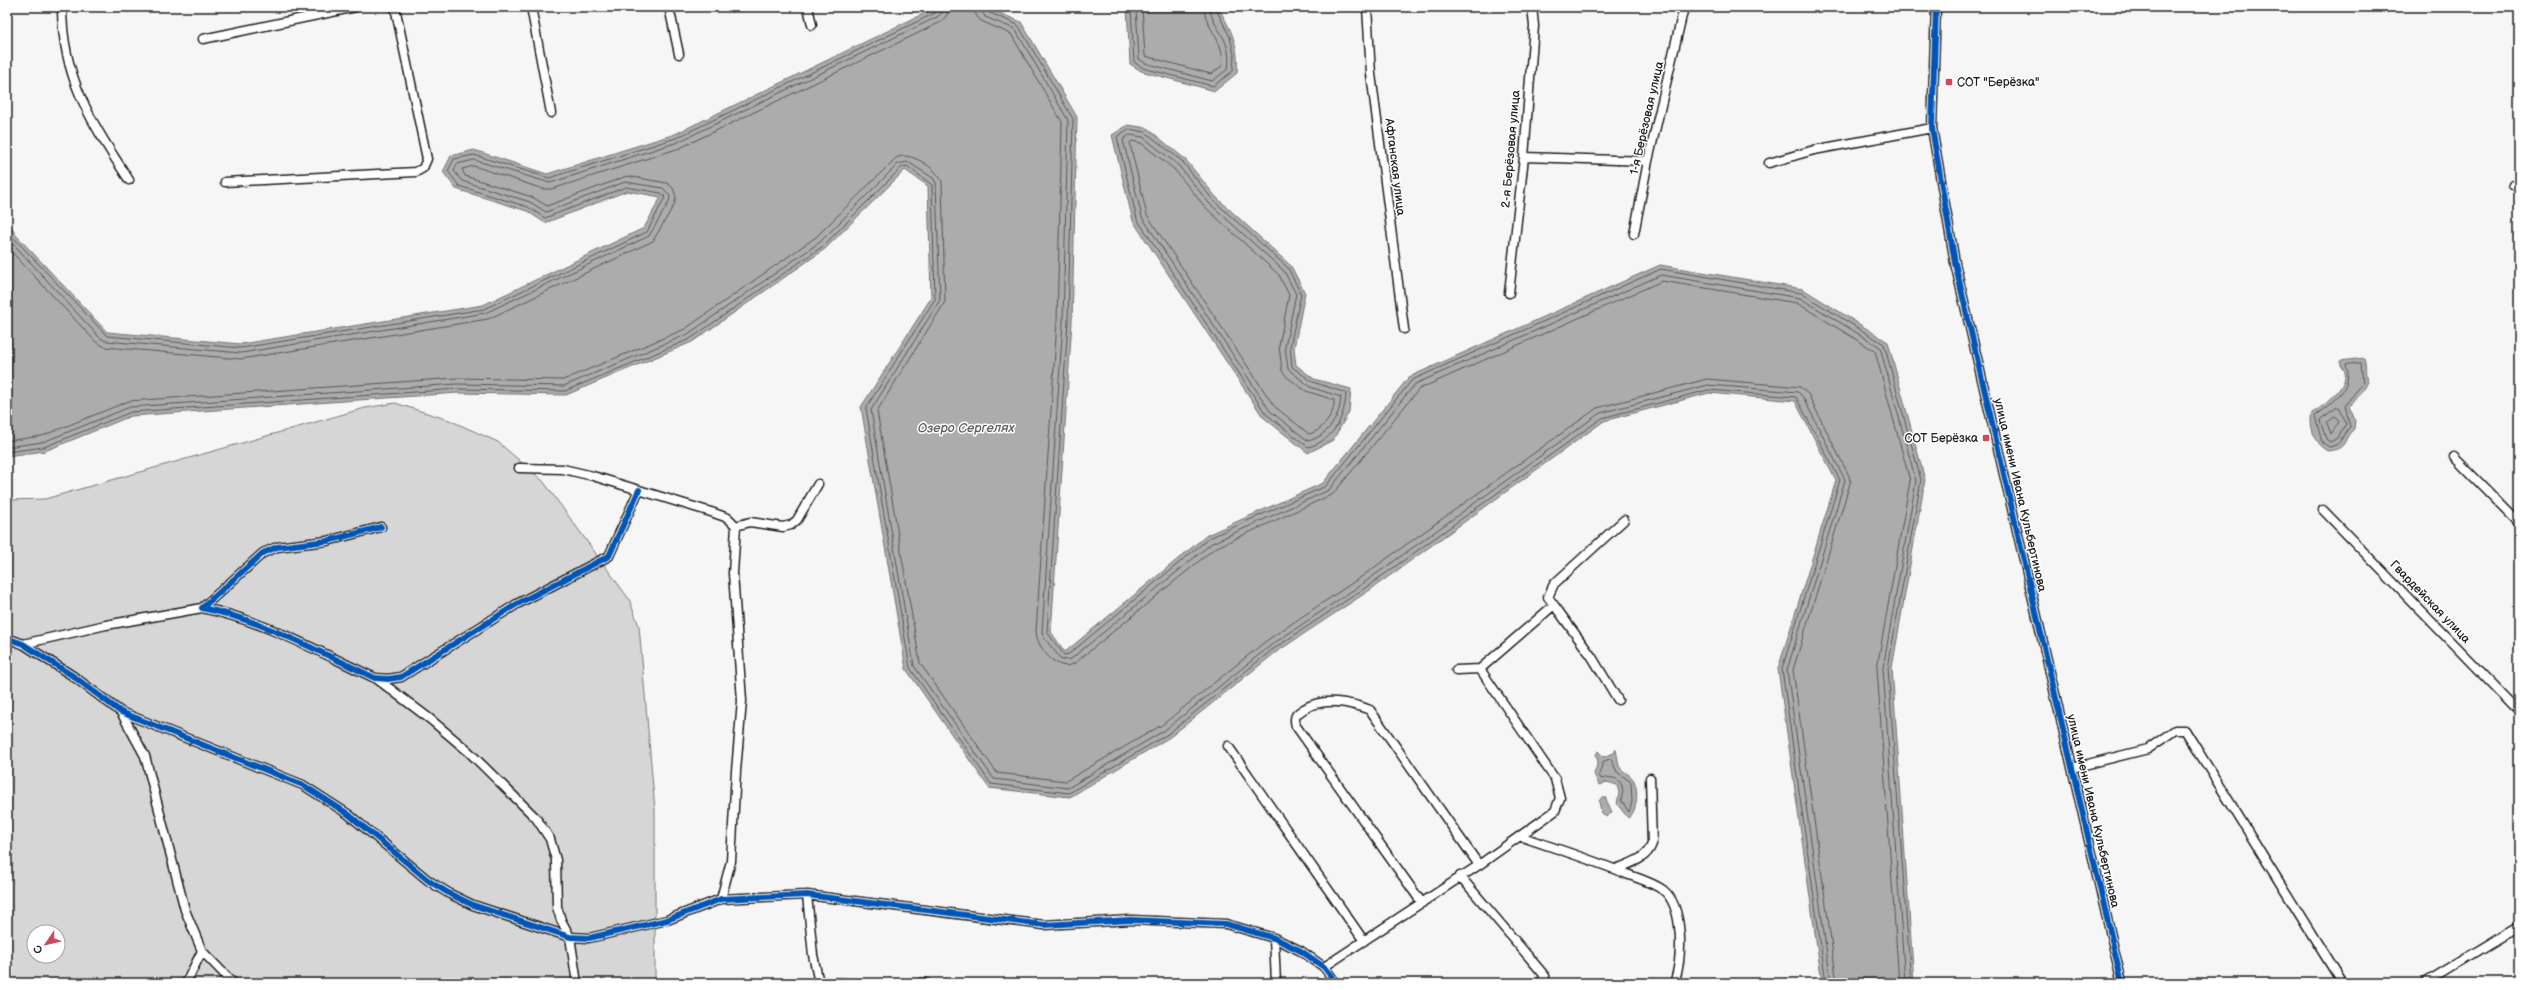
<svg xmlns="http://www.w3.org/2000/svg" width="2526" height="990" viewBox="0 0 2526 990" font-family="'Balsamiq Sans',sans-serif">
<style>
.green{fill:#d6d6d6;stroke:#797979;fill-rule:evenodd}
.water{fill:#acacac;stroke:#727272}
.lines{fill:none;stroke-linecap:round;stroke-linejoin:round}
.shore{stroke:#565656;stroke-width:1}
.minor-casing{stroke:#1c1c1c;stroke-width:11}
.minor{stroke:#fff;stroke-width:8}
.cycleway-casing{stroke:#fff;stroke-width:8}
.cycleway{stroke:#0057b8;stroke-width:6}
.poi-dot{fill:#d1495b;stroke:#fff;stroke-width:1.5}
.labels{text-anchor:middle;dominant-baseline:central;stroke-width:3;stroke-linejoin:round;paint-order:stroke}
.poi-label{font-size:12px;fill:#1c1c1c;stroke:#fff;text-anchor:start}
.street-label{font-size:12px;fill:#1c1c1c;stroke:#fff}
.water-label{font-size:13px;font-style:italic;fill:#5d5d5d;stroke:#fff}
</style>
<rect width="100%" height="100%" fill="#f6f6f6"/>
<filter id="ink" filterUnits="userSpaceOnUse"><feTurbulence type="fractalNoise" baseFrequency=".025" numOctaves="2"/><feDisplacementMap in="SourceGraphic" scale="8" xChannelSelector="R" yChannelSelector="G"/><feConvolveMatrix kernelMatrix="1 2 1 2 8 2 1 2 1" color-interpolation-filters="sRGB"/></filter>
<g filter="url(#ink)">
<path class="green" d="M395,403L449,420L498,442L543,481L629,599L639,626L655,810V983H7V500L45,499L365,408ZM34,932H58V956H34Z"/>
<path class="water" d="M937,7H985L1021,22L1077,117L1072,322L1051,632L1065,652L1207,535L1323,483L1409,377L1660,265L1803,289L1888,342L1925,480L1892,668L1914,983H1822L1778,669L1836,481L1795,401L1709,393L1604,421L1370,590L1275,653L1170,737L1070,797L989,788L906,669L861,407L931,298L928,186L905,170L825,249L692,342L566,395L458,393L131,416L45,451L7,456V217L15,234L107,332L241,344L483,305L644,228L661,197L627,191L545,223L527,211L456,189L443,172L451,156L474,150L547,174L675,134Z
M1127,7H1218C1232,32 1239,44 1237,73L1215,91L1141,71L1130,64Z
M1128,125L1147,128L1185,159L1216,197L1291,266L1305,293L1294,348L1296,365L1314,379L1351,389L1349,412L1333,440L1308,453L1263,417L1133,221L1112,135Z
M2364,358C2367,367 2364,374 2368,382L2363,391L2349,406L2355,420L2354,429C2342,439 2349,448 2329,451C2316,446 2308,426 2312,413C2323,407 2348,387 2345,372C2344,368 2340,366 2340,361Z
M1616,749L1619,766C1622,772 1629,773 1633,779C1639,788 1638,812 1628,818L1617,804L1619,793L1617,785L1607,782L1599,785L1594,774L1598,762L1596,755L1598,751L1603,757L1614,753Z
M1602,797H1605L1612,812L1606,817L1601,812L1599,801Z"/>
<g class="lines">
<path class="shore" d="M974,7L976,15L981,21L1011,34L1062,122L1057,322L1036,632C1037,648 1058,674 1075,663L1215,548L1333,494L1419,389L1662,281L1797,303L1875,351L1910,481L1877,668L1899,983
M980,7L985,17L1015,29L1068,120L1063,322L1042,632L1044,638L1062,660L1071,659L1212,543L1329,490L1415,384L1661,275L1800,298L1880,347L1916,481L1883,668L1905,983
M986,7L988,12L1018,25L1073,119L1068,322L1047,632L1064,655L1069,654L1209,538L1326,486L1412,380L1661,269L1801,293L1884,344L1921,480L1888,668L1911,983
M1131,7L1134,62L1143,68L1213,86L1233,71L1234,54L1230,37L1215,7
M1136,7L1139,59L1145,63L1212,81L1228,69C1233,36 1211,29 1210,7
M1142,7L1145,56L1211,74L1222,66C1226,40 1204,28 1204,7
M1129,129L1145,132L1182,161L1213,200L1288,268L1301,294L1290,347L1292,367L1313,382L1346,393C1345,418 1333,441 1308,447L1266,414L1137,219L1117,137Z
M1130,135L1143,137L1178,165L1209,203L1284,271L1296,294L1285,347L1288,369L1310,387L1341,397C1340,417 1328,436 1308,441L1270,411L1142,217L1123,140Z
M1132,141L1141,143L1174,169L1205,207L1279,275L1289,295L1279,346L1282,371L1287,377L1306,391L1334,400C1335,415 1322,431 1309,434L1274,406L1147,215L1130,144Z
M7,226L13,237L107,336L241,348L484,309L647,232L665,197L661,193L626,187L545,218L528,207L459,186L448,171L454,159L474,155L549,178L676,138L935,13L938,7
M7,237L100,338L106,341L241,353L485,313L649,236L669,202L670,196L663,188L625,182L546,212L530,202L462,181L454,171L457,164L474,160L550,183L678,142L937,17L942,13L943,7
M7,247L96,342L105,347L241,359L488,319L653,241L674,205L676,197L673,188L667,183L627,176L547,206L532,197L465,176L462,169L474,166L543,189H552L680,148L941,22L947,15L949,7
M2361,363L2363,383L2345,405L2350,427C2341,435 2343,445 2329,447L2322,442L2315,416C2329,406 2348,393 2348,373C2349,370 2346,368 2346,365Z
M2338,407L2340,408L2346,424L2338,438L2330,442L2326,439L2320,420Z
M2335,417L2339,422L2331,434L2327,423Z
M7,441L42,436L129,401L457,378L563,380L685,329L816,237L896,158C909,150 937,168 942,182L945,302L877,411L920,663L997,773L1066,781L1162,725L1266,641L1361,577L1597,408L1707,379L1800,387L1808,394L1851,480L1793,670L1837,983
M7,447L43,442L130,407L457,384L564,386L688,334L820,242L898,164L908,162L933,178L936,183L940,300L871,410L914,666L994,779L1068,788L1165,730L1270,646L1365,582L1600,413L1708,385L1798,392L1803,397L1845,480L1787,670L1831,983
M7,452L44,447L131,412L458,389L565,391L690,339L823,246L902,167L907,166L932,185L935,299L866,408L910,668L991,784L1069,793L1168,734L1272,650L1368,586L1602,418L1708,390L1796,397L1840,480L1782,669L1826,983
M1611,759L1617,772L1631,782L1632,802L1629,812L1621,800C1626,784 1619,774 1601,779L1599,775L1603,762Z"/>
<g class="minor-casing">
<path id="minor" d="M62,7C62,78 92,123 129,180
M531,7L551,113
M669,7L679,54
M808,7L812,25
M1367,7L1371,74L1404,329
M1936,7L1932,128L1955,263L2122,983
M203,39L356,7
M1524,157L1648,161
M1769,163L1814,150L1932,128
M225,182L416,172L423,168L427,159L395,7
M2513,185H2519
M1634,234L1648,161L1684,7
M1509,293L1524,157L1534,26L1532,7
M2454,457L2519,523
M519,468L563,469L593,476L711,512L728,518L736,526L733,573L742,701L736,771L731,861L721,899
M2323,510L2519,712
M736,526L750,522L783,527L791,525L797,520L818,484
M381,527L327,541L277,547L263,553L202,608C263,620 319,652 375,678L388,679L401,677L517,604L609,556L639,490
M1554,605L1548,597L1554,584L1624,520
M7,638L23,644L73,676L121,712L303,785L348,814L429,881L450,894L473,905L570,937L589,938L667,920L721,899L807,895L1044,925L1131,920L1226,924L1274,938L1301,951L1324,967L1336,983
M23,644L106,625L202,608
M1480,669L1554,605L1592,657L1618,700
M377,679L430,719L469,752L536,818L550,839L556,860L557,907L561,920L570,937L577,983
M121,712L145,756L185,910L202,951L233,983
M1228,746L1364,941
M2072,768L2148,749L2175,730H2185L2342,983
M1520,836C1554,848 1590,859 1624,873C1637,878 1652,882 1663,890C1684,906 1683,960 1674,983
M1616,869C1630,863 1646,860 1652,844L1650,778
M1460,876L1545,976L1540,983
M807,895L813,955L819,983
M1422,903L1296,726C1293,716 1296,714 1304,709C1323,697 1350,702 1370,710L1479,865
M1274,938L1276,983
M1324,967L1479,865L1555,811L1560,798L1555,779L1480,669L1456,670
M818,982L843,983
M186,983L202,951
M920,983H926
M2425,983L2519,926"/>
</g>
<use href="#minor" class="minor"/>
<g class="cycleway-casing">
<path id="cycleway" d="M1936,7L1932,128L1955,263L2122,983
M381,527L327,541L277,547L263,553L202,608C263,620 319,652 375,678L388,679L401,677L517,604L609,556L639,490
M7,638L23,644L73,676L121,712L303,785L348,814L429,881L450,894L473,905L570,937L589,938L667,920L721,899L807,895L1044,925L1131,920L1226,924L1274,938L1301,951L1324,967L1336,983"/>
</g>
<use href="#cycleway" class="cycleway"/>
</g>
</g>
<g class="poi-dot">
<rect x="1945" y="78" width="8" height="8" rx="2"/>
<rect x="1982" y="434" width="8" height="8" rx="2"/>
</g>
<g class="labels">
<g class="poi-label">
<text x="1957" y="82">СОТ "Берёзка"</text>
<text x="1978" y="438" text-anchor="end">СОТ Берёзка</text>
</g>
<g class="street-label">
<text transform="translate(1647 118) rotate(-77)">1-я Берёзовая улица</text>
<text transform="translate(1511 149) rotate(-85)">2-я Берёзовая улица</text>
<text transform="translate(1395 167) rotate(83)">Афганская улица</text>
<text transform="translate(2020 495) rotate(77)">улица имени Ивана Кульбертинова</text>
<text transform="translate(2430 602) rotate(46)">Гвардейская улица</text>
<text transform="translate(2093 811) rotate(77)">улица имени Ивана Кульбертинова</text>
</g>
<g class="water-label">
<text x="966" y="428">Озеро Сергелях</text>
</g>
</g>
<rect width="2526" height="990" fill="none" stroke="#fff" stroke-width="24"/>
<rect x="12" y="12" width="2502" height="966" fill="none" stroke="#1c1c1c" stroke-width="1.5" filter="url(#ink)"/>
<g transform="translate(46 944) rotate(235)"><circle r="19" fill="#ffffff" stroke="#a4a4a4"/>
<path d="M0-3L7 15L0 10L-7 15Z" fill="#d1495b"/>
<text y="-6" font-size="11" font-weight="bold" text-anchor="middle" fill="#1c1c1c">С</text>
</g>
</svg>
